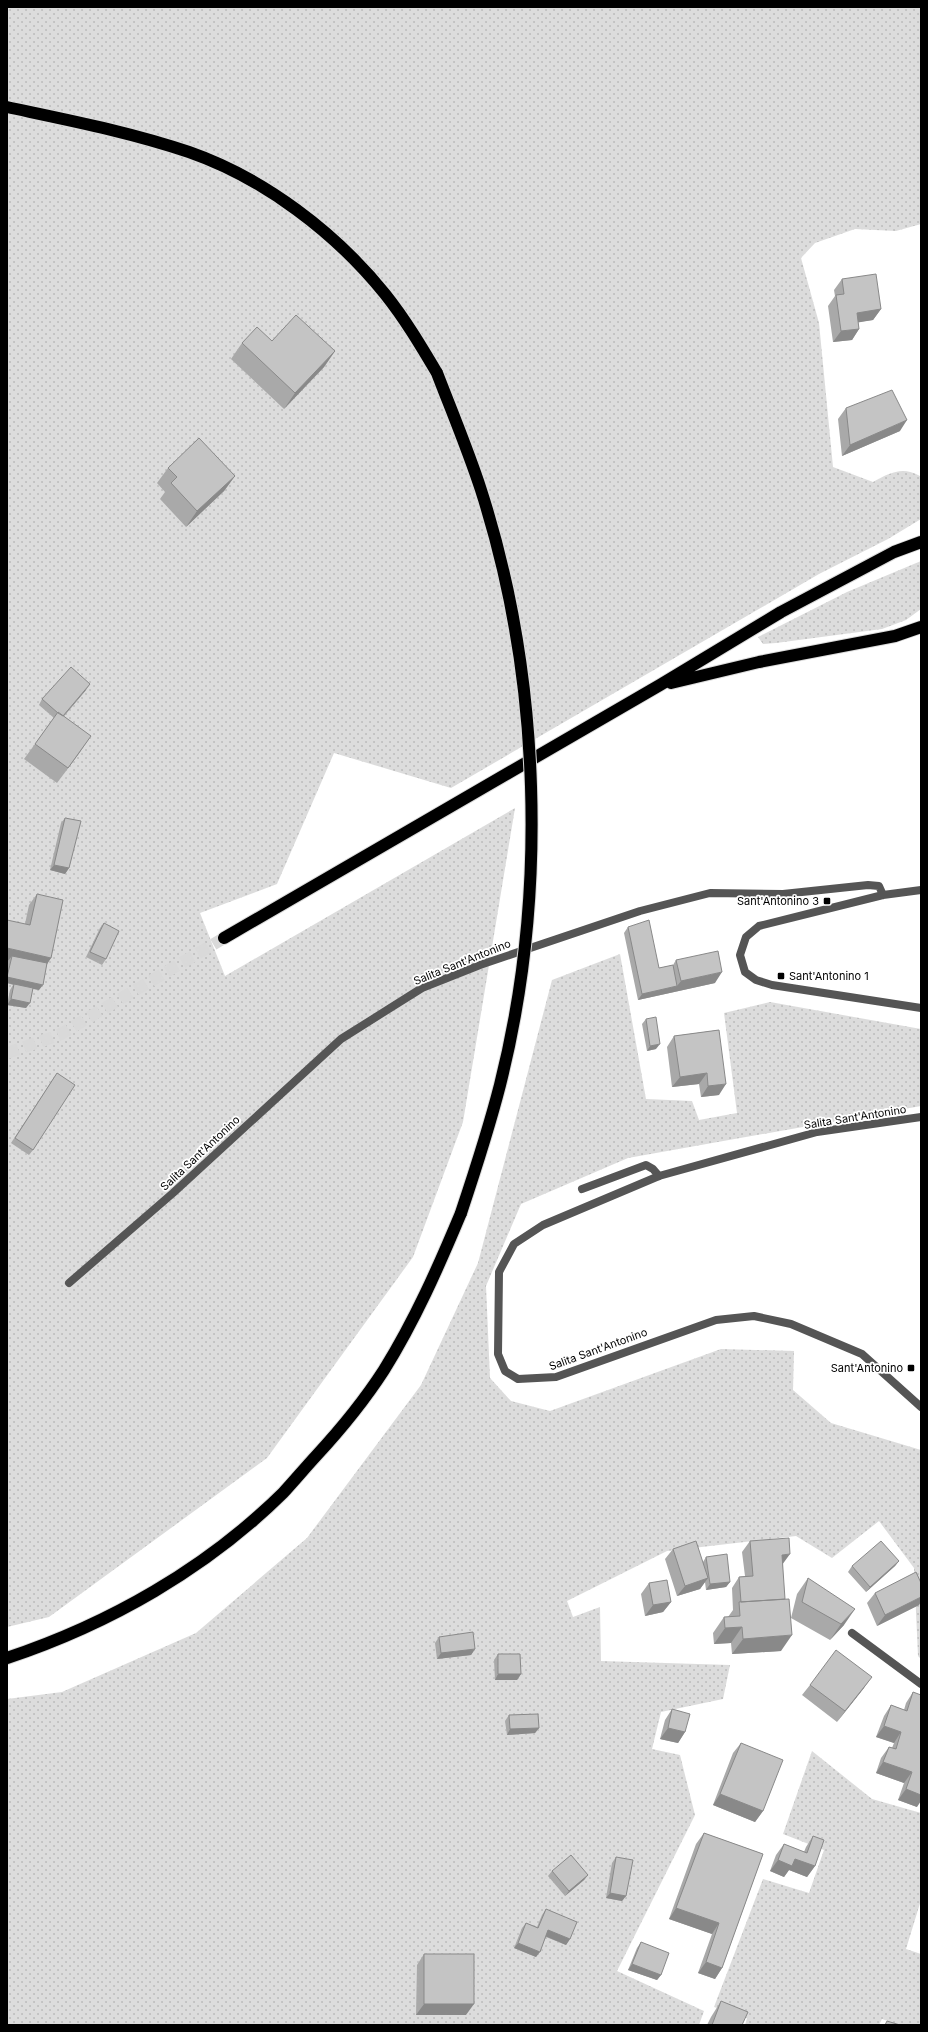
<svg xmlns="http://www.w3.org/2000/svg" width="928" height="2032" viewBox="0 0 928 2032" font-family="Inter,sans-serif">
<style>
.grass{fill:url(#grass-dots)}
.lines{fill:none;stroke-linecap:round;stroke-linejoin:round}
.highway-tunnel{stroke:#d9d9d9;stroke-width:12;stroke-dasharray:12 6;stroke-linecap:butt}
.highway-casing{stroke:#dbdbdb;stroke-width:14}
.lane{stroke:#555;stroke-width:8}
.street{stroke:#555;stroke-width:8}
.highway{stroke:#000;stroke-width:12}
.highway-bridge-casing{stroke:#dbdbdb;stroke-width:14;stroke-linecap:butt}
.highway-bridge{stroke:#000;stroke-width:12}
.wall{fill:#a9a9a9}
.shaded-wall{fill:#898989}
.building{fill:#c4c4c4;stroke:#898989}
.poi-dot{fill:#000;stroke:#fff;stroke-width:1.5}
.labels{text-anchor:middle;dominant-baseline:central;stroke-width:3.5;stroke-linejoin:round;paint-order:stroke}
.poi-label{font-size:11px;fill:#000;stroke:#fff;text-anchor:end}
.street-label{font-size:11px;fill:#000;stroke:#fff}
</style>
<defs>
<pattern id="grass-dots" width="8" height="8" patternUnits="userSpaceOnUse"><rect width="8" height="8" fill="#dcdcdc"/><path d="M2 2h.1M6 6h.1" fill="none" stroke="#bbb" stroke-width="1.8" stroke-linecap="round"/></pattern>
</defs>
<rect width="100%" height="100%" fill="#fff"/>
<path class="grass" d="M7,7H921V224L896,231L855,229L815,243L801,258L819,323L833,467L873,482C890,473 902,466 920,476L921,519L888,539L819,574L451,788L334,753L277,884L200,913L225,976L515,808L463,1122L413,1257L267,1458L49,1617L7,1627Z
M921,561V609L906,620L882,629L776,643L763,644L758,637L847,592Z
M620,954L646,1099L692,1101L699,1120L737,1113L724,1013L770,1002L921,1029V1106L628,1158L521,1204L486,1286L490,1378L511,1401L550,1411L721,1349L794,1351L793,1390L831,1423L921,1450V1659L918,1656L914,1568L879,1521L832,1558L796,1536L667,1551L567,1601L573,1617L600,1607L601,1661L730,1665L723,1699L661,1712L652,1749L680,1755L695,1815L617,1971L704,2011L699,2025H7V1699L62,1692L196,1633L307,1538L421,1385L478,1263L552,980Z
M812,1751L872,1799L921,1813V1900L906,1949L921,1954V2025H899L882,2019L879,2025H745L747,2018L714,2007L763,1879L809,1893L824,1850L783,1834Z"/>
<g class="lines">
<path class="highway-tunnel" d="M7,1053L59,1035L224,938"/>
<g class="highway-casing">
<path id="highway" d="M7,107C68,120 130,132 189,152C264,178 336,233 385,294C405,319 421,346 437,373
M671,683L759,662L895,636L921,627
M224,938L660,685L781,612L894,552L921,542
M7,1658C109,1624 206,1569 283,1493C294,1481 305,1468 316,1456C341,1429 364,1401 384,1370C415,1320 438,1268 461,1213"/>
</g>
<path class="lane" d="M582,1189L646,1165L653,1169L659,1176"/>
<path class="street" d="M921,890L883,895L759,926L746,937L740,955L745,972L756,980L772,985L921,1008
M921,1117L817,1132L659,1176L543,1225L514,1244L499,1272L498,1354L505,1371L518,1379L556,1377L716,1320L754,1316L791,1324L862,1354L921,1407
M69,1283L173,1193L341,1039L422,988L480,965L640,911L710,893L783,894L868,885L879,886L883,895
M852,1633L921,1684"/>
<use href="#highway" class="highway"/>
<g class="highway-bridge-casing">
<path id="highway-bridge" d="M437,373C452,412 468,450 481,490C541,677 548,895 500,1085C489,1128 475,1171 461,1213"/>
</g>
<use href="#highway-bridge" class="highway-bridge"/>
</g>
<path class="wall" d="M842,279L881,309L873,320L858,322L859,329L852,340L833,342L828,306L835,296L834,290Z
M272,341L335,351L324,367L284,409L231,359L242,343Z
M846,408L900,431L842,456L838,419Z
M168,468L235,476L224,491L186,527L160,499L165,492L157,483Z
M86,690L64,716L80,752L57,783L24,759L54,718L39,705L42,699Z
M65,818L69,868L65,874L50,870L61,823Z
M37,894L51,958L47,963L39,990L33,989L26,1008L7,1005L10,990L13,985L7,983V967L8,961L25,924L29,905Z
M104,923L106,959L102,965L86,957L100,928Z
M628,927L659,968L673,965L676,960L715,983L638,1000L624,933Z
M646,1019L656,1049L647,1051L642,1024Z
M719,1030V1095L701,1097L699,1084L672,1087L667,1047L674,1036Z
M53,1079L33,1150L29,1155L11,1143Z
M750,1541L783,1564L781,1651L732,1654L731,1643L714,1644L713,1633L724,1617H728L733,1610L732,1588L739,1577L745,1576L742,1552Z
M673,1549L703,1562L706,1557L730,1582L726,1587L706,1590L705,1582L700,1589L677,1596L665,1559Z
M899,1561L895,1566L866,1592L848,1572L852,1566Z
M808,1578L844,1625L830,1640L791,1618L797,1594Z
M649,1583L671,1602L663,1612L645,1616L641,1594Z
M875,1593L919,1605L877,1626L867,1603Z
M439,1637L475,1649L471,1655L437,1659L435,1643Z
M498,1654L521,1674L517,1680H495L494,1660Z
M810,1685L864,1688L837,1722L802,1695Z
M913,1692L917,1807L898,1800L904,1783L876,1773L881,1758L889,1747L892,1748L894,1743L876,1737L884,1716L891,1705L904,1710L906,1703Z
M672,1709L685,1732L678,1743L660,1739L665,1720Z
M509,1715L539,1728L535,1733L507,1735L505,1721Z
M741,1743L763,1811L755,1822L713,1805L733,1753Z
M704,1833L763,1854L722,1968L715,1979L698,1973L712,1934L669,1919L696,1844Z
M813,1836L815,1866L807,1877L789,1870L784,1877L770,1871L776,1855L784,1844L804,1852L806,1847Z
M616,1857L626,1896L622,1901L606,1898L612,1863Z
M552,1871L588,1875L584,1880L565,1896L548,1876Z
M546,1909L570,1939L566,1945L546,1937L536,1957L514,1948L522,1928L526,1923L537,1927L542,1915Z
M641,1942L661,1975L657,1980L628,1970L637,1948Z
M424,1954L466,2015H416L417,1965Z
M721,2001L742,2025H707L711,2017Z"/>
<path class="shaded-wall" d="M881,309L873,320L849,324L857,313Z
M859,329L852,340L833,342L841,331Z
M335,351L324,367L284,409L295,393Z
M907,420L900,431L842,456L850,445Z
M235,476L224,491L186,527L197,511Z
M90,684L86,690L59,722L63,717Z
M91,736L80,752L57,783L68,768Z
M54,865L69,868L65,874L50,870Z
M7,948L51,958L44,969L12,956L8,961H7Z
M722,972L715,983L638,1000L642,994L677,986L681,981Z
M7,977L43,985L39,990L7,983Z
M11,999L30,1003L26,1008L7,1005Z
M660,1044L656,1049L647,1051L650,1046Z
M707,1073L699,1084L672,1087L680,1077Z
M726,1084L719,1095L701,1097L708,1086Z
M790,1554L782,1565V1555Z
M899,1561L895,1566L866,1592L870,1587Z
M708,1578L700,1589L677,1596L685,1586Z
M730,1582L726,1587L706,1590L710,1584Z
M921,1597V1602L919,1605L877,1626L885,1615Z
M671,1602L663,1612L645,1616L653,1605Z
M855,1609L844,1625L830,1640L841,1624Z
M742,1627L731,1643L714,1644L725,1628Z
M792,1635L781,1651L732,1654L743,1639Z
M475,1649L471,1655L437,1659L441,1653Z
M498,1674H521L517,1680H495Z
M872,1677L864,1688L837,1722L845,1711Z
M884,1726L901,1732L894,1743L876,1737Z
M539,1728L535,1733L507,1735L510,1729Z
M668,1728L685,1732L678,1743L660,1739Z
M883,1762L912,1772L904,1783L876,1773Z
M906,1789L921,1795V1801L917,1807L898,1800Z
M720,1794L763,1811L755,1822L713,1805Z
M795,1859L815,1866L807,1877L789,1870L784,1877L770,1871L778,1860Z
M588,1875L584,1880L565,1896L569,1891Z
M610,1893L626,1896L622,1901L606,1898Z
M676,1908L719,1923L712,1934L669,1919Z
M548,1930L570,1939L566,1945L545,1936Z
M518,1943L540,1952L536,1957L514,1948Z
M706,1962L722,1968L715,1979L698,1973Z
M632,1964L661,1975L657,1980L628,1970Z
M424,2004H474L466,2015H416Z"/>
<path class="building" d="M876,274L881,309L857,313L859,329L841,331L836,295L844,294L842,279Z
M296,315L335,351L295,393L242,343L257,327L272,341Z
M892,390L907,420L850,445L846,408Z
M199,438L235,476L197,511L171,483L177,477L168,468Z
M71,667L90,684L63,716L58,713L42,699Z
M58,712L91,736L68,768L35,744Z
M65,818L81,821L69,868L54,865Z
M37,894L63,900L51,958L7,948V920L30,925Z
M649,920L659,968L673,965L677,986L642,994L628,927Z
M104,923L119,931L106,959L90,952Z
M718,951L722,972L681,981L676,960Z
M12,956L47,963L43,985L7,977Z
M14,984L33,988L30,1003L11,999Z
M656,1017L660,1044L650,1046L646,1019Z
M719,1030L726,1084L708,1086L707,1073L680,1077L674,1036Z
M57,1073L75,1085L33,1150L15,1138Z
M789,1538L790,1554L782,1555L785,1599L741,1602L739,1577L753,1576L750,1541Z
M696,1541L708,1578L685,1586L673,1549Z
M881,1541L899,1561L870,1587L852,1566Z
M727,1554L730,1582L710,1584L706,1557Z
M916,1572L921,1583V1597L885,1615L875,1593Z
M808,1578L855,1609L841,1624L802,1602Z
M667,1580L671,1602L653,1605L649,1583Z
M789,1599L792,1635L743,1639L742,1627L725,1628L724,1617L740,1616L739,1602Z
M473,1632L475,1649L441,1653L439,1637Z
M836,1650L872,1677L845,1711L810,1685Z
M498,1654H520L521,1674H498Z
M913,1692L921,1695V1795L906,1789L912,1772L883,1762L889,1747L896,1749L901,1732L884,1726L891,1705L907,1711Z
M672,1709L690,1714L685,1732L668,1728Z
M538,1714L539,1728L510,1729L509,1715Z
M741,1743L783,1760L763,1811L720,1794Z
M704,1833L763,1854L722,1968L706,1962L719,1923L676,1908Z
M813,1836L824,1840L815,1866L795,1859L792,1866L778,1860L784,1844L807,1853Z
M571,1855L588,1875L569,1891L552,1871Z
M616,1857L633,1860L626,1896L610,1893Z
M546,1909L577,1922L570,1939L548,1930L540,1952L518,1943L526,1923L538,1928Z
M641,1942L669,1953L661,1975L632,1964Z
M424,1954H474V2004H424Z
M721,2001L748,2012L742,2025H712Z
M887,2021L900,2025H885Z"/>
<g class="poi-dot">
<rect x="823" y="897" width="8" height="8" rx="2"/>
<rect x="777" y="972" width="8" height="8" rx="2"/>
<rect x="907" y="1364" width="8" height="8" rx="2"/>
</g>
<g class="labels">
<g class="poi-label">
<text x="819" y="901">Sant'Antonino 3</text>
<text x="789" y="976" text-anchor="start">Sant'Antonino 1</text>
<text x="903" y="1368">Sant'Antonino</text>
</g>
<g class="street-label">
<text transform="translate(462 962) rotate(-22)">Salita Sant'Antonino</text>
<text transform="translate(855 1117) rotate(-9)">Salita Sant'Antonino</text>
<text transform="translate(200 1153) rotate(-43)">Salita Sant'Antonino</text>
<text transform="translate(598 1349) rotate(-20)">Salita Sant'Antonino</text>
</g>
</g>
<rect width="928" height="2032" fill="none" stroke="#000000" stroke-width="16"/>
</svg>
